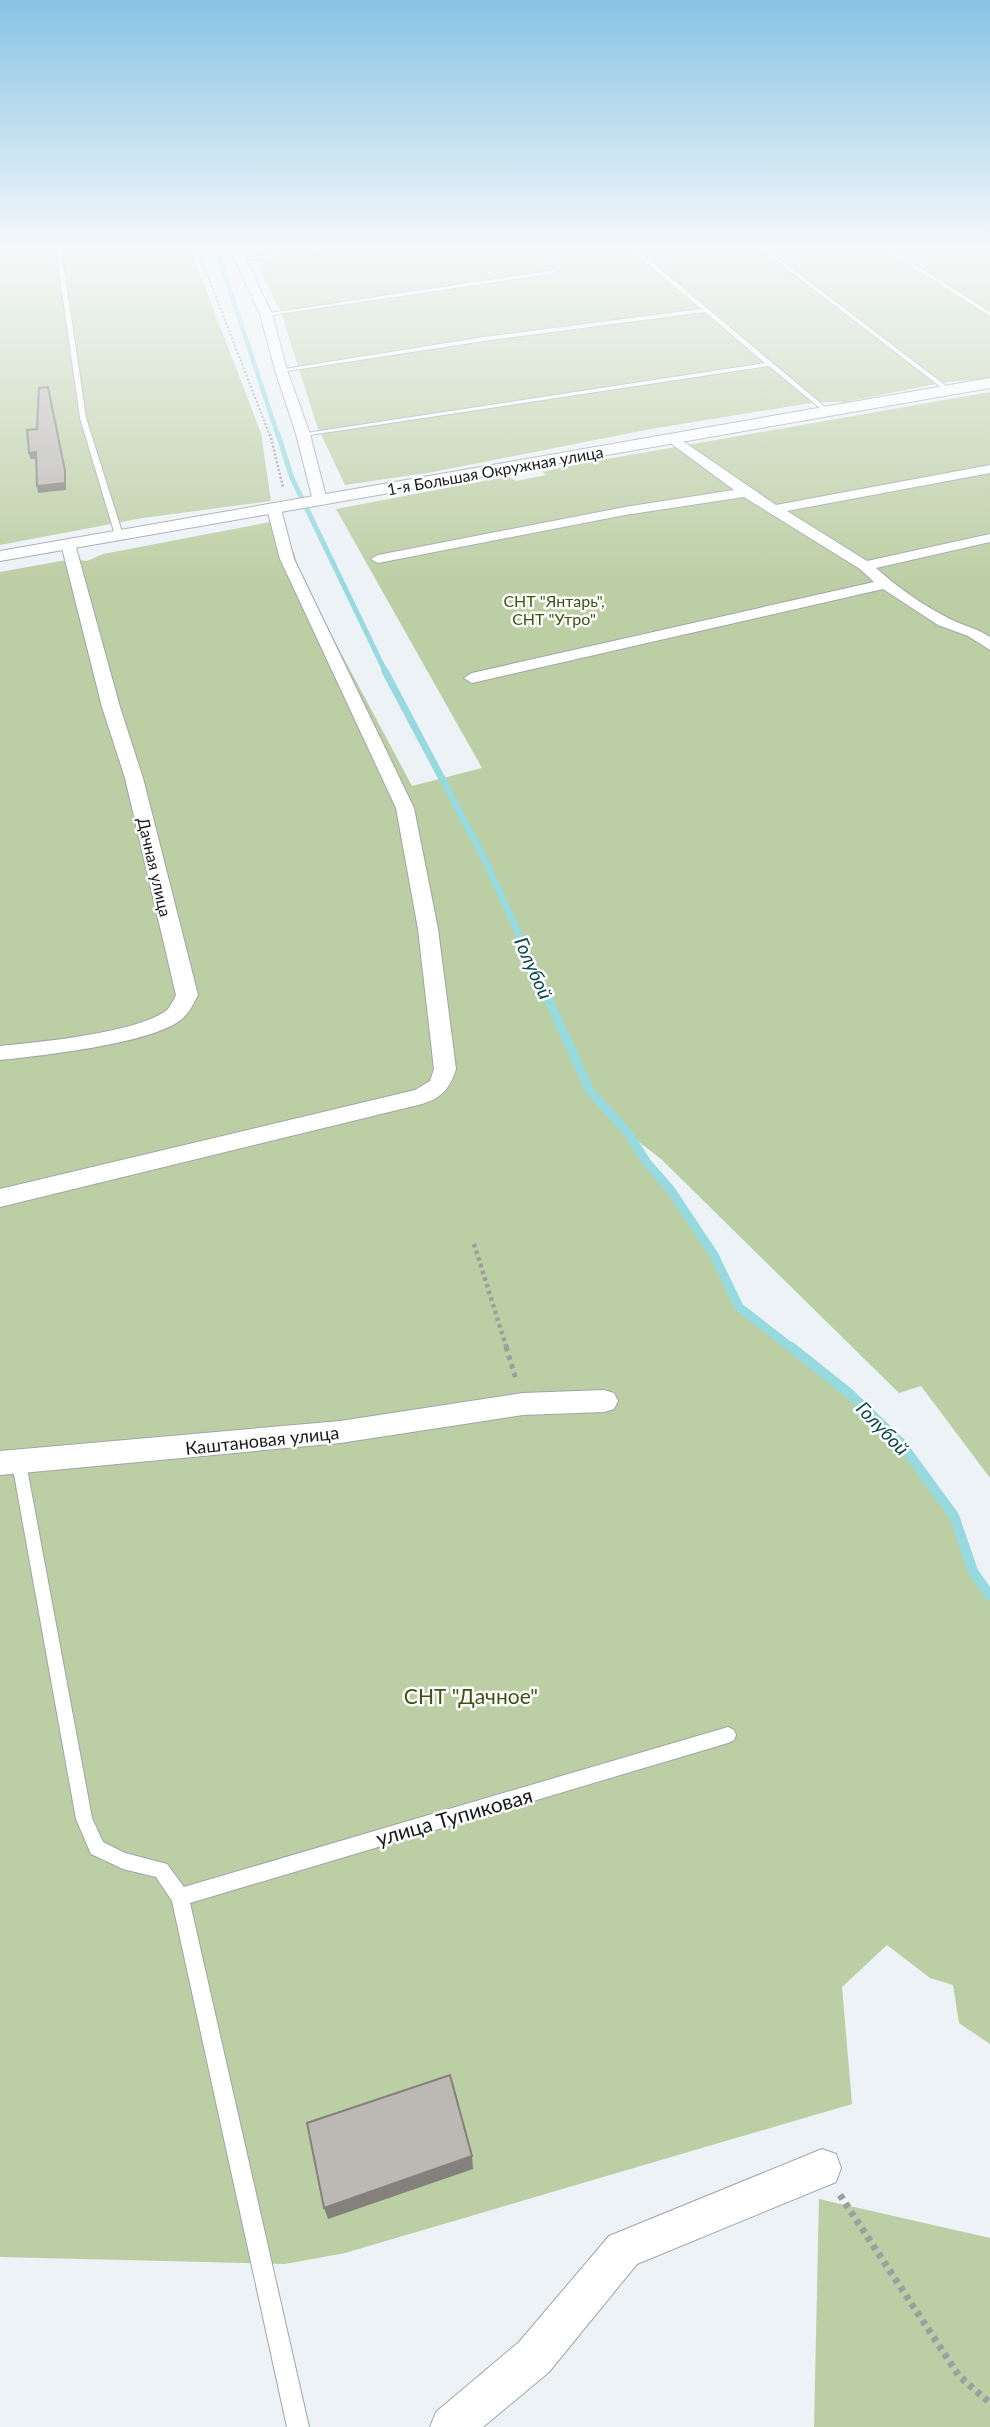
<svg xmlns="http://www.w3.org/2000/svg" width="990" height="2427" font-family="Lato,sans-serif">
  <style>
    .green { fill: #bccea3 }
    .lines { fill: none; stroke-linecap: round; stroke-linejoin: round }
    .stream-far4 { stroke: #96dadf; stroke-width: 4.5 }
    .stream-far3 { stroke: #96dadf; stroke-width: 5 }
    .stream-far2 { stroke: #96dadf; stroke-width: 7 }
    .stream-far1 { stroke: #96dadf; stroke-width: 9 }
    .stream { stroke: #96dadf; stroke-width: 10 }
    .service-casing { stroke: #a0a5a9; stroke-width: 2 }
    .minor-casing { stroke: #a0a5a9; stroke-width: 2 }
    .tertiary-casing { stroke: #a0a5a9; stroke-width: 2 }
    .path-far4 { stroke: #9a9fa2; stroke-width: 2; stroke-dasharray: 2 2; stroke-linecap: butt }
    .path-far3 { stroke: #9a9fa2; stroke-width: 2.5; stroke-dasharray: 2 2; stroke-linecap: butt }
    .path-far2 { stroke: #9a9fa2; stroke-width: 4.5; stroke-dasharray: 3.5 3.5; stroke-linecap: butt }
    .path-far1 { stroke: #9a9fa2; stroke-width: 5; stroke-dasharray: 4.5 4.5; stroke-linecap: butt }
    .path { stroke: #9a9fa2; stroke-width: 7; stroke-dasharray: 5 5; stroke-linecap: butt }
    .service { fill: #fff; fill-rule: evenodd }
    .minor { fill: #fff; fill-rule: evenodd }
    .tertiary { fill: #fff; fill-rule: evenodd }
    .shaded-wall { fill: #84817d }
    .building { fill: #bcb8b3; stroke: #84817d; stroke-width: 2 }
    .labels { text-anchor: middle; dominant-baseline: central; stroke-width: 5; stroke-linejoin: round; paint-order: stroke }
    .far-street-label { font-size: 16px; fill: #181a1b; stroke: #fefefe }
    .far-park-label { font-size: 16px; fill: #3c540c; stroke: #fefefe }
    .street-label { font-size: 18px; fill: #181a1b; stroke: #fefefe }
    .water-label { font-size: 19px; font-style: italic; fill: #09484c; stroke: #fefefe }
    .near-park-label { font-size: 21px; fill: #3c540c; stroke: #fefefe }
    .near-street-label { font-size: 21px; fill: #181a1b; stroke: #fefefe }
  </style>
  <rect width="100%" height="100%" fill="#ecf2f6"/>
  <g class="green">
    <path d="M0,248H190L261,433L271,501L143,518L0,545Z"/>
    <path d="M250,248H990V378L941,383L845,402H817L651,429L433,472L345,485L317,426L281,312Z"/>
    <path d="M990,392V1478L921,1386L899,1393L661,1159L630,1135L647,1163L670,1189L714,1255L739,1307L850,1394L900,1442L954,1516L973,1571L990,1596V2044L959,2023L953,1985L930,1978L887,1945L842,1987L852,2104L345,2253L285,2264L0,2257V572L72,559L87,561L103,554L275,521L294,553L302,580L412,786L482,768L336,509L489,480L509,477L516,481L546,475L543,472L567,466Z"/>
    <path d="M819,2199L990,2238V2427H814Z"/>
  </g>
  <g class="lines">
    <path class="stream-far4" d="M216,248L278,436"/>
    <path class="stream-far3" d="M278,434L292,478L386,673"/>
    <path class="stream-far2" d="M385,671L485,860L536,972"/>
    <path class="stream-far1" d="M535,970L590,1091L628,1133L647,1163L670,1189L714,1255L739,1307L793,1349"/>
    <path class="stream" d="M791,1347L850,1394L900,1442L954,1516L973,1571L990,1596"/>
    <defs>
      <g id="service">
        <path d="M56,248H61L86,418L123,535L119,537L115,535L80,418Z"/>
        <path d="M326,248H339L240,261L237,259Z"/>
        <path d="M629,248H635L830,411V413H826L769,366L303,436L300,434L765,363L705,312L484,341L281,372L278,370L484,337L701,309Z"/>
        <path d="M760,248H765L950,389V391H946Z"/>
        <path d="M883,248H889L990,312V316Z"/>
        <path d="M555,270L557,273L266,316L263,314Z"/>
        <path d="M19,1457L24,1459L26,1463L92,1818L103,1842L125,1853L167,1864L184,1887L728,1727L734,1730L736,1735L734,1740L728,1743L190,1903L309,2427H287L172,1901L156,1877L123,1869L91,1854L76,1819L12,1463L14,1459Z"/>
      </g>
      <g id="minor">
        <path d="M230,248H240L272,314L287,370L310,434L327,501L325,504L320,505L313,501L296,434L275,370L260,314Z"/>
        <path d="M674,435L776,505L990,465V473L787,511L867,561L990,534V542L876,568C897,587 924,606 950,619C964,626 977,628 990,637V650L968,636L938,625L883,589L472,683L464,678L472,673L874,582L860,569L744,497L625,515L378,563L371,559L378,555L625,507L734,490L669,442V436Z"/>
        <path d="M274,505L281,509L294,559L414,808L438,929L456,1069C450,1088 442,1098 422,1104L0,1207V1189L415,1090L430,1081L434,1069L418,929L396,808L280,559L267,509Z"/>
        <path d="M68,540L75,544L120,707L143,778L198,995C194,1002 190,1012 183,1018C157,1043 39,1056 0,1060V1046C39,1042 140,1033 168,1009C171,1005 174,999 176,995L125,778L102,707L61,544Z"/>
        <path d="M604,1390L614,1393L618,1401L614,1409L604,1412L523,1415L340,1443L0,1475V1451L340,1421L523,1393Z"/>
        <path d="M822,2149L836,2154L841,2168L836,2182L637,2264L549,2372L483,2427H430L436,2412L519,2342L609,2236Z"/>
      </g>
      <path id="tertiary" d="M990,378V388L0,561V551Z"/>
    </defs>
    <use href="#service" class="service-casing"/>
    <use href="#minor" class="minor-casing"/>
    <use href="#tertiary" class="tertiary-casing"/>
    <path class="path-far4" d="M197,248L270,436"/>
    <path class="path-far3" d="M270,434L283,487"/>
    <path class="path-far2" d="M474,1244L507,1349"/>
    <path class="path-far1" d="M506,1347L516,1379"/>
    <path class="path" d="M840,2195L959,2376L990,2403"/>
    <use href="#service" class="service"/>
    <use href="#minor" class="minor"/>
    <use href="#tertiary" class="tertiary"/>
  </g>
  <g class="shaded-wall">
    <path d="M36,452L37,459H30L29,453Z"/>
    <path d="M65,471L66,477V490L38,493L37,486Z"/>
    <path d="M472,2156L473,2169L328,2219L324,2208Z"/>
  </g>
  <g class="building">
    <path d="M48,387L65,471V483L37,486L36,452L29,453L27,430L37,429L39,388Z"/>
    <path d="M450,2075L472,2156L324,2208L307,2123Z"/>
  </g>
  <linearGradient id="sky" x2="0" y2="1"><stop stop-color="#87c3e4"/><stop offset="0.42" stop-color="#f6f9fb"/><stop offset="1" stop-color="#f6f9fb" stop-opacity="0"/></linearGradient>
  <rect width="990" height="587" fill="url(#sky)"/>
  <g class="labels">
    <g class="far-street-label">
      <text transform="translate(495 470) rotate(-10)">1-я Большая Окружная улица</text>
      <text transform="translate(155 867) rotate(77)">Дачная улица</text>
    </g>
    <g class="far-park-label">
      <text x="554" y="600">СНТ "Янтарь",<tspan x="554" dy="18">СНТ "Утро"</tspan></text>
    </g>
    <g class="street-label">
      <text transform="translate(262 1440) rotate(-6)">Каштановая улица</text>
    </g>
    <g class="water-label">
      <text transform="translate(534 968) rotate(66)">Голубой</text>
      <text transform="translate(883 1428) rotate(46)">Голубой</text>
    </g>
    <g class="near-park-label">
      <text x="471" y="1695">СНТ "Дачное"</text>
    </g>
    <g class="near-street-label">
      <text transform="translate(454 1816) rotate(-16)">улица Тупиковая</text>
    </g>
  </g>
</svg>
